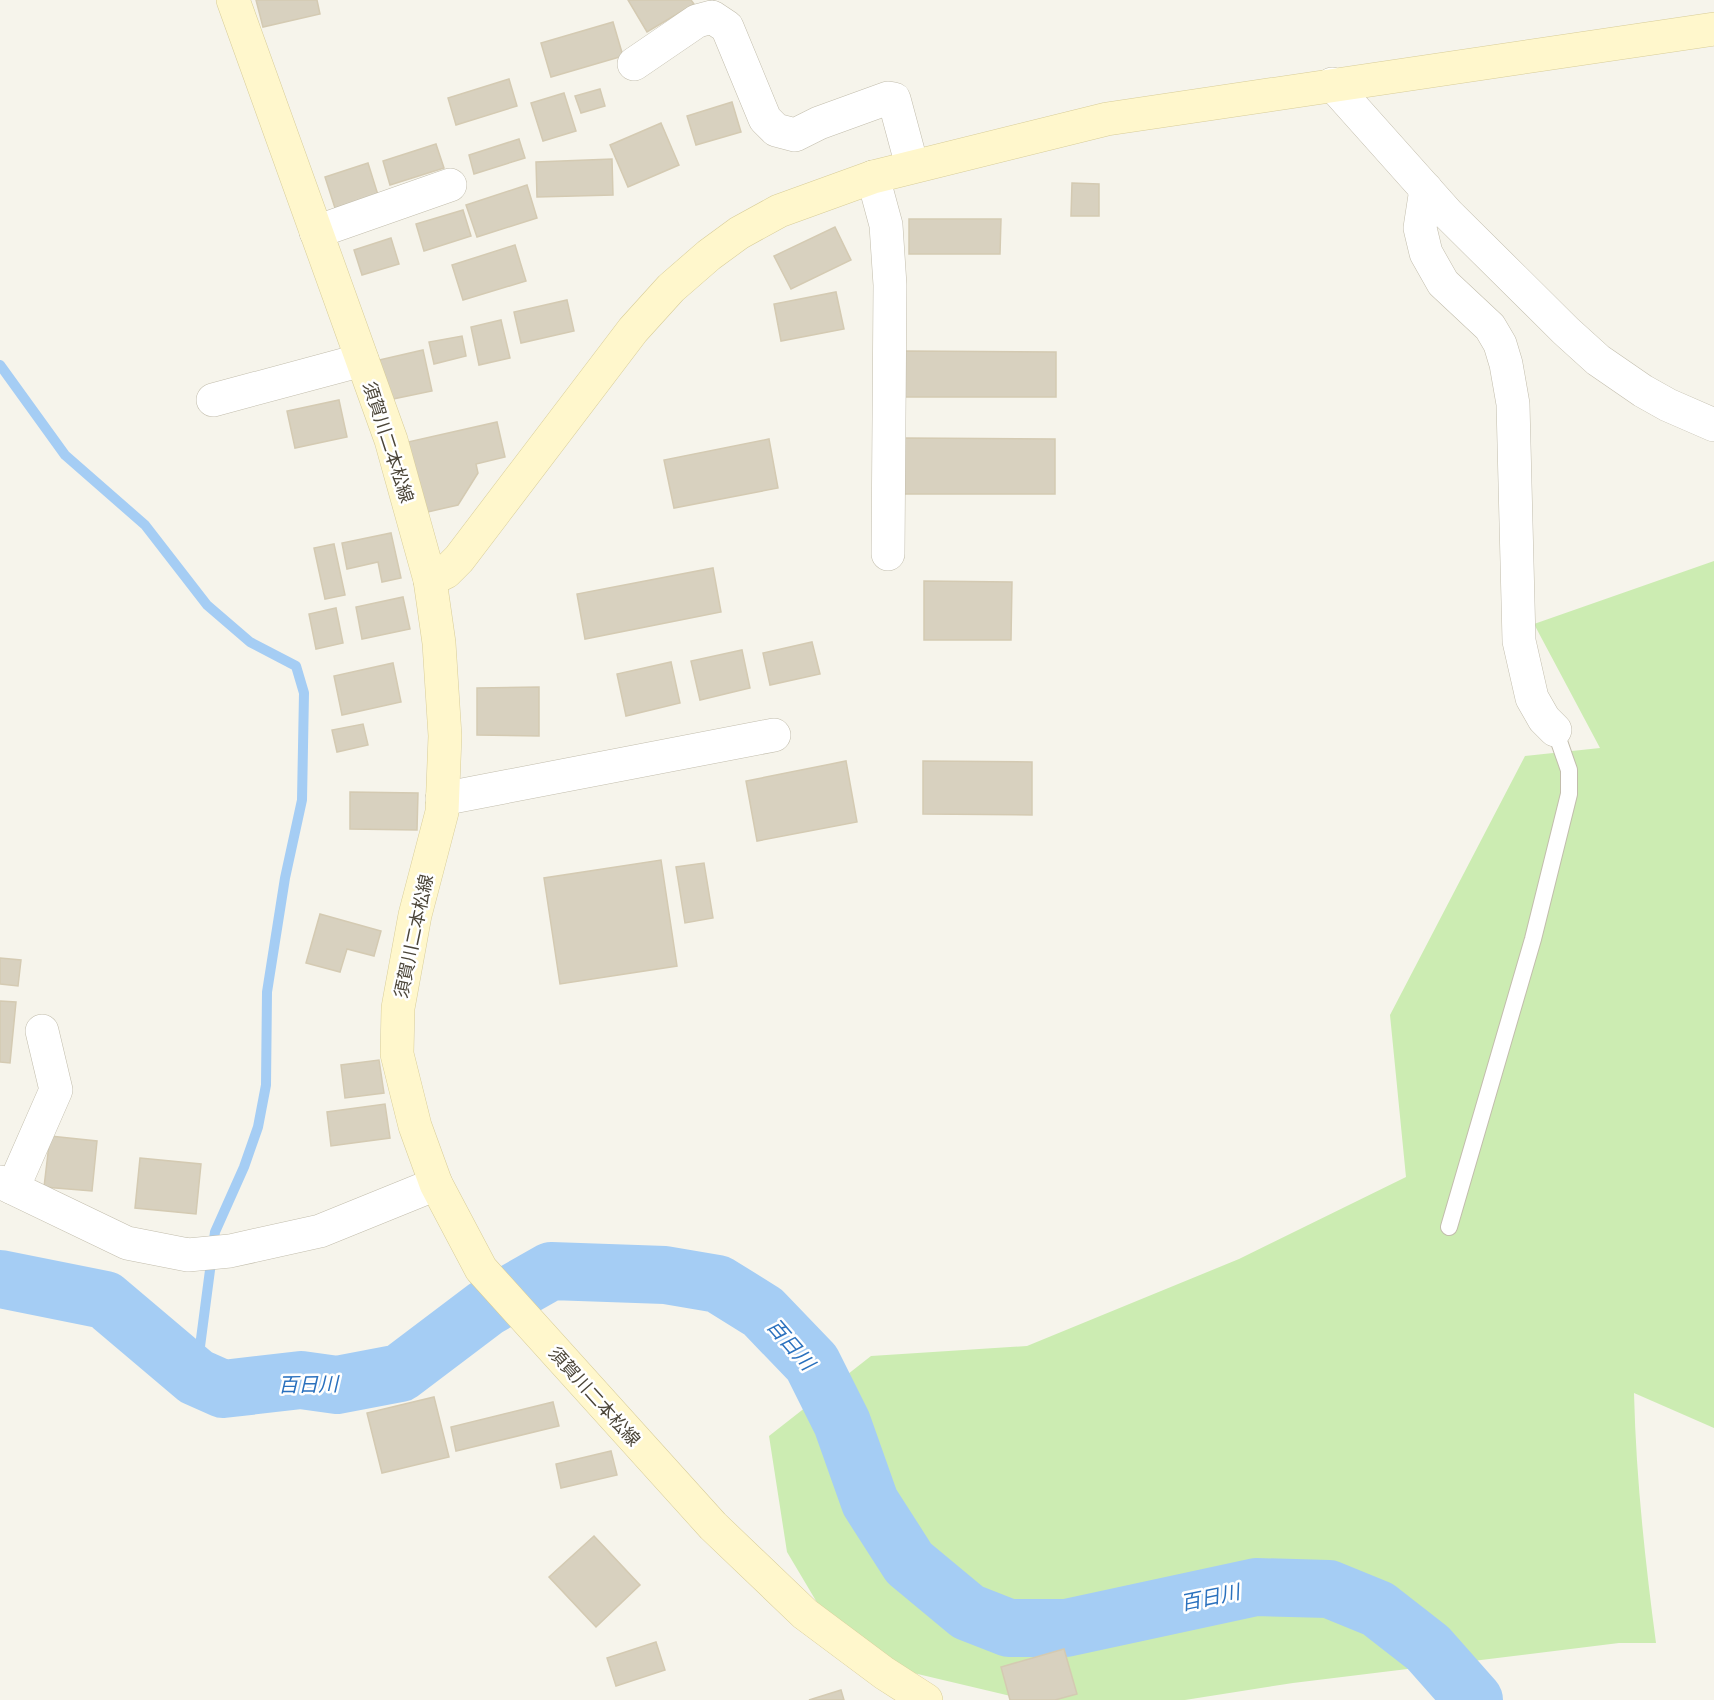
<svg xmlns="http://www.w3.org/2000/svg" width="1714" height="1700" font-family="'Noto Sans','Noto Sans JP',sans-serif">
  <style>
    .green { fill: #ccecb2 }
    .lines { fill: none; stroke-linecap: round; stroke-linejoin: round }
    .stream { stroke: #a5cdf4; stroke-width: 10 }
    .river { stroke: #a5cdf4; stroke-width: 58 }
    .building { fill: #d8d1bf; stroke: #d4cab2; stroke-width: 1.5 }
    .lane-casing { stroke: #c2bdac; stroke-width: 18 }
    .street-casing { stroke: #c2bdac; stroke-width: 34 }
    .secondary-casing { stroke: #d8cd99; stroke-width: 34 }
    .lane { stroke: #fff; stroke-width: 16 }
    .street { stroke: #fff; stroke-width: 33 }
    .secondary { stroke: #fff7cc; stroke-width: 33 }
    .labels { text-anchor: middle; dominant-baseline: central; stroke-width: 5; stroke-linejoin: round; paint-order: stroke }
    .street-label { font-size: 18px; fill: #4b4538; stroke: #fff }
    .water-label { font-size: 20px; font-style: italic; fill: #2a71be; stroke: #fff }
  </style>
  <rect width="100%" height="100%" fill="#f6f4eb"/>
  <path class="green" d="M1714,561V1428L1634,1393C1636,1477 1645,1560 1656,1643H1619L1293,1683L1185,1700H1028L850,1658L787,1552L769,1436L871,1356L1027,1346L1239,1259L1406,1177L1390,1015L1525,756L1600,748L1534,624Z"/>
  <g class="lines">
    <path class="stream" d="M0,365L65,455L145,525L207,605L250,642L296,666L304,693L302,800L285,878L267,992L266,1085L258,1127L244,1167L215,1232L196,1377"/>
    <path class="river" d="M0,1279L105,1300L196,1377L223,1389L301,1380L337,1385L400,1373L486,1308L551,1271L665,1275L718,1284L763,1312L812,1363L842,1423L870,1502L909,1563L968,1612L1009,1628H1066L1256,1587L1329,1589L1378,1609L1428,1648L1474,1700"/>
  </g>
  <g class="building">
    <path d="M256,0H317L320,14L263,27Z"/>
    <path d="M628,0H691L694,4L647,32Z"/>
    <path d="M613,22L623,56L551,77L541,43Z"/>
    <path d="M509,79L517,106L456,125L448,98Z"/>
    <path d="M600,89L605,106L581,113L575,96Z"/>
    <path d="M564,93L576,131L543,141L531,103Z"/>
    <path d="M732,102L741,132L696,145L687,116Z"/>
    <path d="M661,123L679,165L628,187L610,145Z"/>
    <path d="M519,139L525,158L474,174L469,155Z"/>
    <path d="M436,144L444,168L390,185L383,161Z"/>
    <path d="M612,159L613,195L537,197L536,162Z"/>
    <path d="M368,163L378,195L335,208L325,177Z"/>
    <path d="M1072,183L1099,184V216H1071Z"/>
    <path d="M527,185L537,218L477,237L466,205Z"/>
    <path d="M463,210L471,236L424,251L416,224Z"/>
    <path d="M909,219H1001L1000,254H909Z"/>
    <path d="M835,227L851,260L791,289L774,256Z"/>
    <path d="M391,238L399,264L362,275L354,250Z"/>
    <path d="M515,245L526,281L463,300L452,265Z"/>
    <path d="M836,292L844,329L781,341L774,304Z"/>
    <path d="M567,300L574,331L521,343L514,312Z"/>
    <path d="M501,320L510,358L479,365L471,327Z"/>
    <path d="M462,336L466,356L434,364L429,342Z"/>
    <path d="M423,350L432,391L388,400L379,360Z"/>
    <path d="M905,351L1056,352V397H904Z"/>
    <path d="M339,400L347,437L295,448L287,411Z"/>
    <path d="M497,422L505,457L476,464L478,473L458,505L423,513L408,442Z"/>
    <path d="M905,438L1055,439V494H904Z"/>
    <path d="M769,439L778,488L674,508L664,460Z"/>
    <path d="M391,533L401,578L382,582L378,562L347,569L342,543Z"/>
    <path d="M334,544L345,595L325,599L314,548Z"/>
    <path d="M713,568L721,612L585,639L577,594Z"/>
    <path d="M924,581L1012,582L1011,640H924Z"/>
    <path d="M403,597L410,629L362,639L356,607Z"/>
    <path d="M336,608L343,643L316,649L309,614Z"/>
    <path d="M812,642L820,674L770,685L763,653Z"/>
    <path d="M742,650L750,688L700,700L691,661Z"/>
    <path d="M671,662L680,703L626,716L617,674Z"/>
    <path d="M393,663L401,702L342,715L334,676Z"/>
    <path d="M539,687V736L477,735V688Z"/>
    <path d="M363,724L368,745L337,752L332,730Z"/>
    <path d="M846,761L857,822L757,841L746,781Z"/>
    <path d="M923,761L1032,762V815L923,814Z"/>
    <path d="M350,792L418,793L417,830L350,829Z"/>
    <path d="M661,860L677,966L560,984L544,878Z"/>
    <path d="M704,863L713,918L685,923L676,867Z"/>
    <path d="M320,914L381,931L374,956L347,949L340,972L306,963Z"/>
    <path d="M0,958L21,960L18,986L0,984Z"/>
    <path d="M0,1001L16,1002L10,1063L0,1062Z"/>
    <path d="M379,1060L384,1093L345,1098L341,1065Z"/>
    <path d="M385,1104L390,1138L331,1146L327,1112Z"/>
    <path d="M50,1136L97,1141L92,1191L44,1187Z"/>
    <path d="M140,1158L201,1164L196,1214L135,1208Z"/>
    <path d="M434,1397L449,1457L382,1473L367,1413Z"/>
    <path d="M553,1402L559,1426L456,1451L451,1427Z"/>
    <path d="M611,1451L617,1475L561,1488L556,1464Z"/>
    <path d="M594,1536L640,1585L596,1627L549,1577Z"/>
    <path d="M656,1642L665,1670L616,1686L607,1658Z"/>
    <path d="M1064,1649L1077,1694L1055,1700H1010L1001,1667Z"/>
    <path d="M841,1690L844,1700H809Z"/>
  </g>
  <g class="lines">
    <defs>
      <path id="lane" d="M1449,1227L1533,939L1569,794V770L1555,730"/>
      <g id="street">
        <path d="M634,64L697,21L712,17L727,27L765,119L776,130L795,135L819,123L888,98L894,99L912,166"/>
        <path d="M1332,84L1448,214L1566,331L1598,360L1643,391L1668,405L1714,425"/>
        <path d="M873,177L886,225L890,285L888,554"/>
        <path d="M1426,189L1420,228L1426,253L1443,283L1490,327L1500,344L1506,364L1513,404L1519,641L1532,698L1544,719L1555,730"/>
        <path d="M316,232L450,185"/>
        <path d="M213,400L362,360"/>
        <path d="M442,799L774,735"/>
        <path d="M0,1182L127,1243L188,1255L230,1251L320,1231L436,1184"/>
        <path d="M13,1188L56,1090L42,1031"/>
      </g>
      <g id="secondary">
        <path d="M233,0L391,440L430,580L439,643L445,736L442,812L415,915L398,1008L397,1054L415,1126L436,1184L481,1269L713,1526L805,1614L884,1673L926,1700"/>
        <path d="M430,580L446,572L459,559L633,330L671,288L709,255L739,233L779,211L873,177L1107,119L1714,29"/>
      </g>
    </defs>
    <use href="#lane" class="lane-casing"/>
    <use href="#street" class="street-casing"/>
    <use href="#secondary" class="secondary-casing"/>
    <use href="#lane" class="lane"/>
    <use href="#street" class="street"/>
    <use href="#secondary" class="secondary"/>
  </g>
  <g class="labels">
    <g class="street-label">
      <text transform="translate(389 442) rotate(72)">須賀川二本松線</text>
      <text transform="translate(413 936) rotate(-78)">須賀川二本松線</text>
      <text transform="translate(595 1396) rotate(48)">須賀川二本松線</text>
    </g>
    <g class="water-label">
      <text transform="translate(791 1344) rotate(49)">百日川</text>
      <text transform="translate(308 1384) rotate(-1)">百日川</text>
      <text transform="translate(1210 1597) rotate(-12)">百日川</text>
    </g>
  </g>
</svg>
